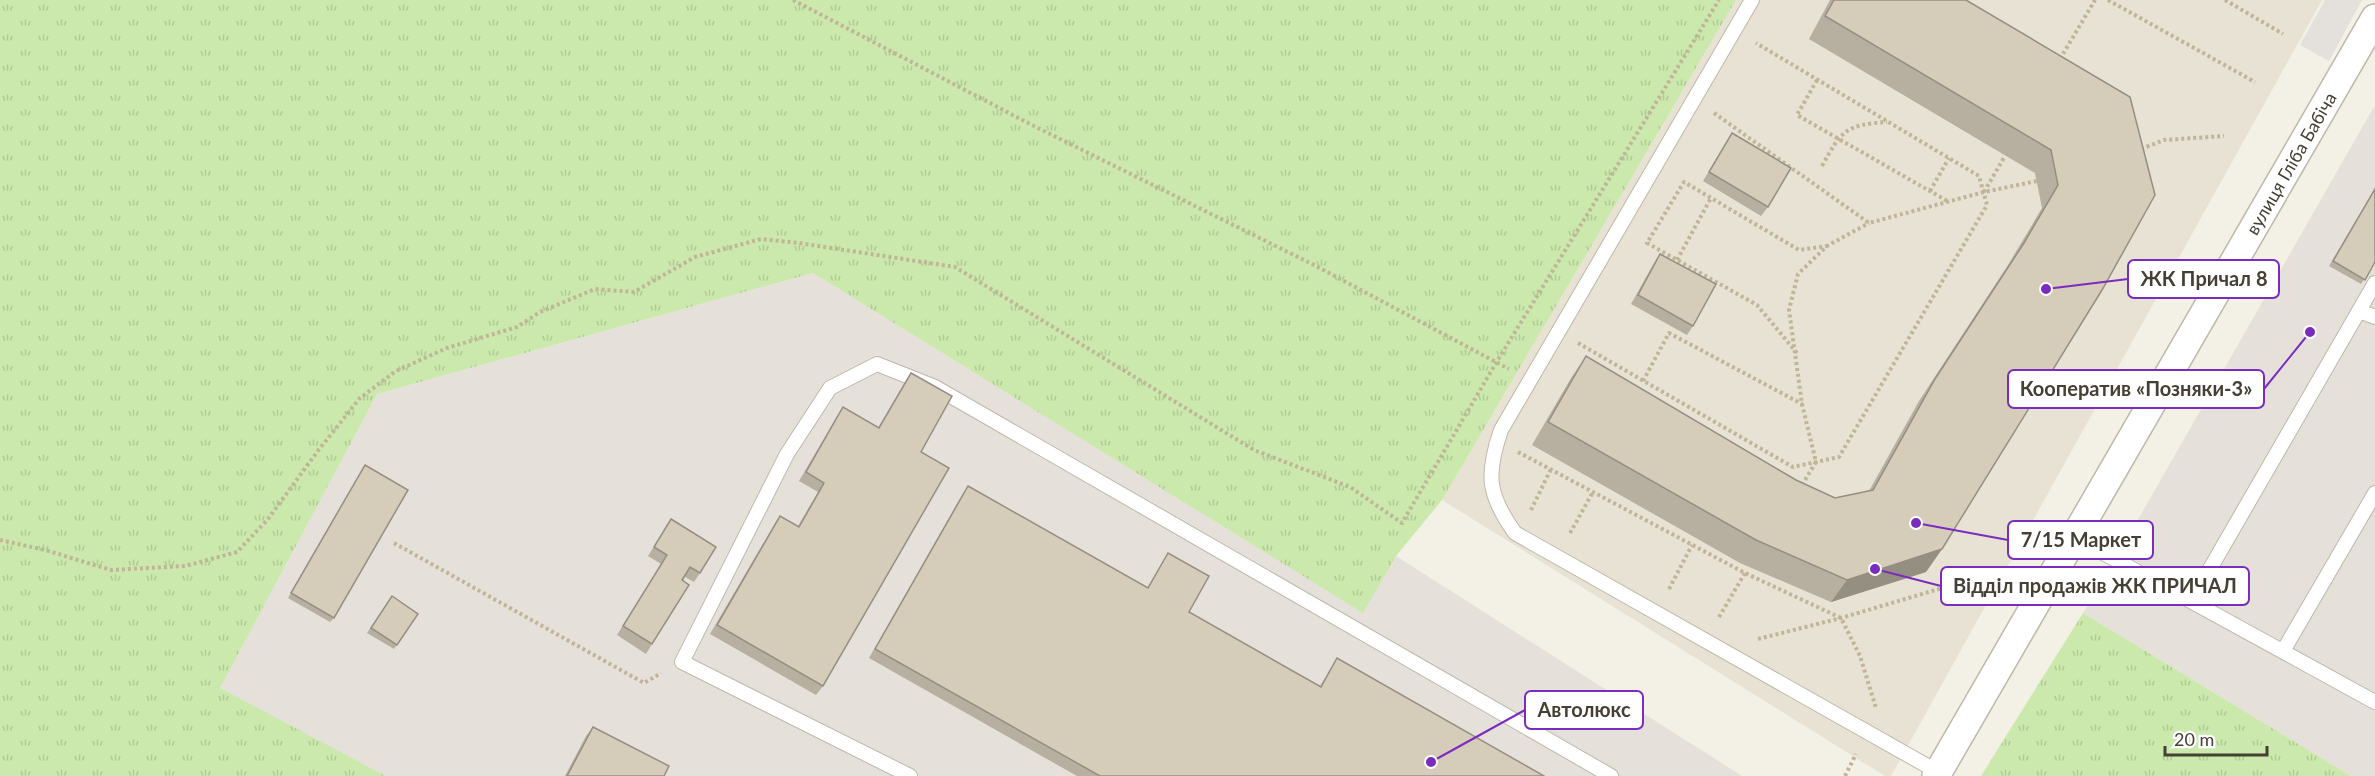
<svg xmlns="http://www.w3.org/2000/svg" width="2375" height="776" font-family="Lato,sans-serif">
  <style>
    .residential { fill: #e7e2d3 }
    .industrial { fill: #e5e1da }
    .grass { fill: url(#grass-tufts) }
    .parking { fill: #e4e1dd }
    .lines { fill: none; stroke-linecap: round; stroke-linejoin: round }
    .lane-casing { stroke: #bfb8a7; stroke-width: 16 }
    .street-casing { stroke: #bfb8a7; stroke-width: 30 }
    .path { stroke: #c1b598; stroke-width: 4; stroke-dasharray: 3 3; stroke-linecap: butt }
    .lane { stroke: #fff; stroke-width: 14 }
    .street { stroke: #fff; stroke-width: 27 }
    .wall { fill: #b7afa0 }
    .shaded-wall { fill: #958f82 }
    .building { fill: #d5ccba; stroke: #958f82; stroke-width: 1.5 }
    .labels { text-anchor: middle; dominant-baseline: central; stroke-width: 4.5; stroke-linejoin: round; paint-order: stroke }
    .street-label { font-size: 18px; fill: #464034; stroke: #fff }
    .leader { fill: none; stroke: #7b2cbf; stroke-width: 2 }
    .callout-dot { fill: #7b2cbf; stroke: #fff; stroke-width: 2 }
    .callout { fill: #fff; stroke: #7b2cbf; stroke-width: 2 }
    .callout-label { font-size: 20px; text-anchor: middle; font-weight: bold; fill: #464034 }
  </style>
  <defs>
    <pattern id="grass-tufts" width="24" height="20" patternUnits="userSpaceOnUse" patternTransform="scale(1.5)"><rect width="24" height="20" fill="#cbe9ac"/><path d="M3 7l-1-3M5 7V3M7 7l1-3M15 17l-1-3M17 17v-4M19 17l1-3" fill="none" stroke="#b0c995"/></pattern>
  </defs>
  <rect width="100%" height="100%" fill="#f3f0e5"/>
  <path class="residential" d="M1736,0H2322L1891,776H1885L1442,500Z"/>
  <g class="industrial">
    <path d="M2375,105V776H2351L2083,613L2116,558Z"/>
    <path d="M813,273L1362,612L1396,556L1742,776H386L219,689L377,394Z"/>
  </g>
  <g class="grass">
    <path d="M0,0H1736L1442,500L1396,556L1363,613L813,273L377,394L220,688L386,776H0Z"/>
    <path d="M2083,613L2351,776H1981Z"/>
  </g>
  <path class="parking" d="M2325,0H2362L2329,61L2300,45Z"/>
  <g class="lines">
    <defs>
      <g id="lane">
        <path d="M1752,0L1501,430C1486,474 1487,494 1515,533L1938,772"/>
        <path d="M2359,311L2375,317"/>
        <path d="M2074,537L2375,702"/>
        <path d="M2192,600L2375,283"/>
        <path d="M2283,651L2375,493"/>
        <path d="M910,776L682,662L787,454L830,388L877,364L935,387L1611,776"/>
      </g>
      <g id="street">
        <path id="s1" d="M1936,776L2375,18"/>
      </g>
    </defs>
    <use href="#lane" class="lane-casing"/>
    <use href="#street" class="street-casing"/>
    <g class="path">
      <path d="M793,0L1032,125L1314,265L1509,369"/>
      <path d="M2108,0L2255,82"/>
      <path d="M2225,0L2283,34"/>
      <path d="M2060,59L2095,0"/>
      <path d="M1817,80L1797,115L1949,202"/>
      <path d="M1714,113L1869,223L1984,192L2037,181"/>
      <path d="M2141,149L2164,140L2224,136"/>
      <path d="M1822,166C1842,130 1845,125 1887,122"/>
      <path d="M1930,191L1949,158"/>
      <path d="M1984,192L2005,156"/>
      <path d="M1677,260L1711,198"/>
      <path d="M1578,343L1793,467L1839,457L1987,205L1979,176L1756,43"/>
      <path d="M1797,353L1757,305L1647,243L1684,182L1799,250L1827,246"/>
      <path d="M1643,381L1669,333L1802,404"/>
      <path d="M1518,452L1745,573L1841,618L1860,656L1876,708"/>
      <path d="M1802,485L1816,462L1802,404L1789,310L1798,274L1827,246L1869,223"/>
      <path d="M1531,510L1551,469"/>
      <path d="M1570,533L1593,492"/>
      <path d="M0,540L45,550L111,570L185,566L237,552L268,519L317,452L360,398L396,371L447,348L517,327L540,312L595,289L634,292L695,257L761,239L799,243L955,267L1254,450L1350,487L1402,523L1496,363L1719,0"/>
      <path d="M394,543L644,683L661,673"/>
      <path d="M1669,589L1692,545"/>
      <path d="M1719,617L1745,573"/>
      <path d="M1758,639L1841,618L1949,586"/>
      <path d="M1845,776L1856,754"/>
    </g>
    <use href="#lane" class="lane"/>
    <use href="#street" class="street"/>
  </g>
  <g class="wall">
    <path d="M1830,0H1966L2130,97L1942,549L1926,572L1831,602L1740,563L1532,445L1571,378L1586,356L1796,480L1835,498L1869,491L1919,401L2008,265L2042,208L2035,173L1809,39Z"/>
    <path d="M1732,133L1768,207L1761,216L1703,181Z"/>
    <path d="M2375,188V262L2361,284L2329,266Z"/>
    <path d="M1660,254L1693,326L1687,335L1631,304L1654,263Z"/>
    <path d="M911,373L921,452L823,686L816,695L710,634L774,525L780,516L798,526L818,492L799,481L837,416L843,407L878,428L905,382Z"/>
    <path d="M365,465L334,618L330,622L288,598Z"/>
    <path d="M968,486L1147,588L1168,553L1189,612L1320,686L1337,658L1544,776H1077L869,658L962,495Z"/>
    <path d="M671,519L700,573L694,582L685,577L652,644L646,654L617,635L661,564L648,556Z"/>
    <path d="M392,596L418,614L394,649L367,633Z"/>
    <path d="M593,727L664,776H565L586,736Z"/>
  </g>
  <path class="shaded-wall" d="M1942,549L1926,572L1831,602L1847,580Z"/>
  <g class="building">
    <path d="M1834,0H1966L2130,97L2155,195L2102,290L1942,549L1847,580L1756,540L1548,422L1586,356L1796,480L1835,498L1873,490L1935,379L2024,243L2058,185L2051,150L1825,16Z"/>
    <path d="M1732,133L1791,168L1768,207L1709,172Z"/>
    <path d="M2375,189V262L2365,280L2333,261Z"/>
    <path d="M1660,254L1716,284L1693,326L1638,295Z"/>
    <path d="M911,373L952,396L921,452L949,468L823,686L717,625L780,516L799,527L824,483L806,472L843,407L879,428Z"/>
    <path d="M365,465L408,490L334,618L291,593Z"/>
    <path d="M968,486L1148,588L1168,553L1209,576L1189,612L1321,687L1337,658L1544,776H1100L875,649Z"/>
    <path d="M671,519L716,547L700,573L690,567L682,580L689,585L652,644L623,626L667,555L654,547Z"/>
    <path d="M392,596L418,614L397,645L371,628Z"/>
    <path d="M593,727L669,766L664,776H567Z"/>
  </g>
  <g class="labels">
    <g class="street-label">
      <text stroke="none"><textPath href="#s1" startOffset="708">вулиця Гліба Бабіча</textPath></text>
    </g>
  </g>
  <path class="leader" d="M2046 289L2128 279M2310 332L2264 389M1916 523L2008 540M1875 569L1941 586M1431 762L1525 710"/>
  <g class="callout-dot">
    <circle cx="2046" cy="289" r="6"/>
    <circle cx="2310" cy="332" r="6"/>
    <circle cx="1916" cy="523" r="6"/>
    <circle cx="1875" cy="569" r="6"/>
    <circle cx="1431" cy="762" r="6"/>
  </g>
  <g class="callout">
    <rect x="2128" y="260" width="151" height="38" rx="6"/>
    <rect x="2008" y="370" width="256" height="38" rx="6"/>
    <rect x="2008" y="521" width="145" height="38" rx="6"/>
    <rect x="1941" y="567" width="308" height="38" rx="6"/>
    <rect x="1525" y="691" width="118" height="38" rx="6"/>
  </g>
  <g class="callout-label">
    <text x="2204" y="286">ЖК Причал 8</text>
    <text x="2136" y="396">Кооператив «Позняки-3»</text>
    <text x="2081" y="547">7/15 Маркет</text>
    <text x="2095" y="593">Відділ продажів ЖК ПРИЧАЛ</text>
    <text x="1584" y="717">Автолюкс</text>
  </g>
  <path d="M2165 746v9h102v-9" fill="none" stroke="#464034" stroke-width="3"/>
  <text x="2174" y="746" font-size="18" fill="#464034" stroke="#ffffff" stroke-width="4.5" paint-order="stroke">20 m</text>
</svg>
